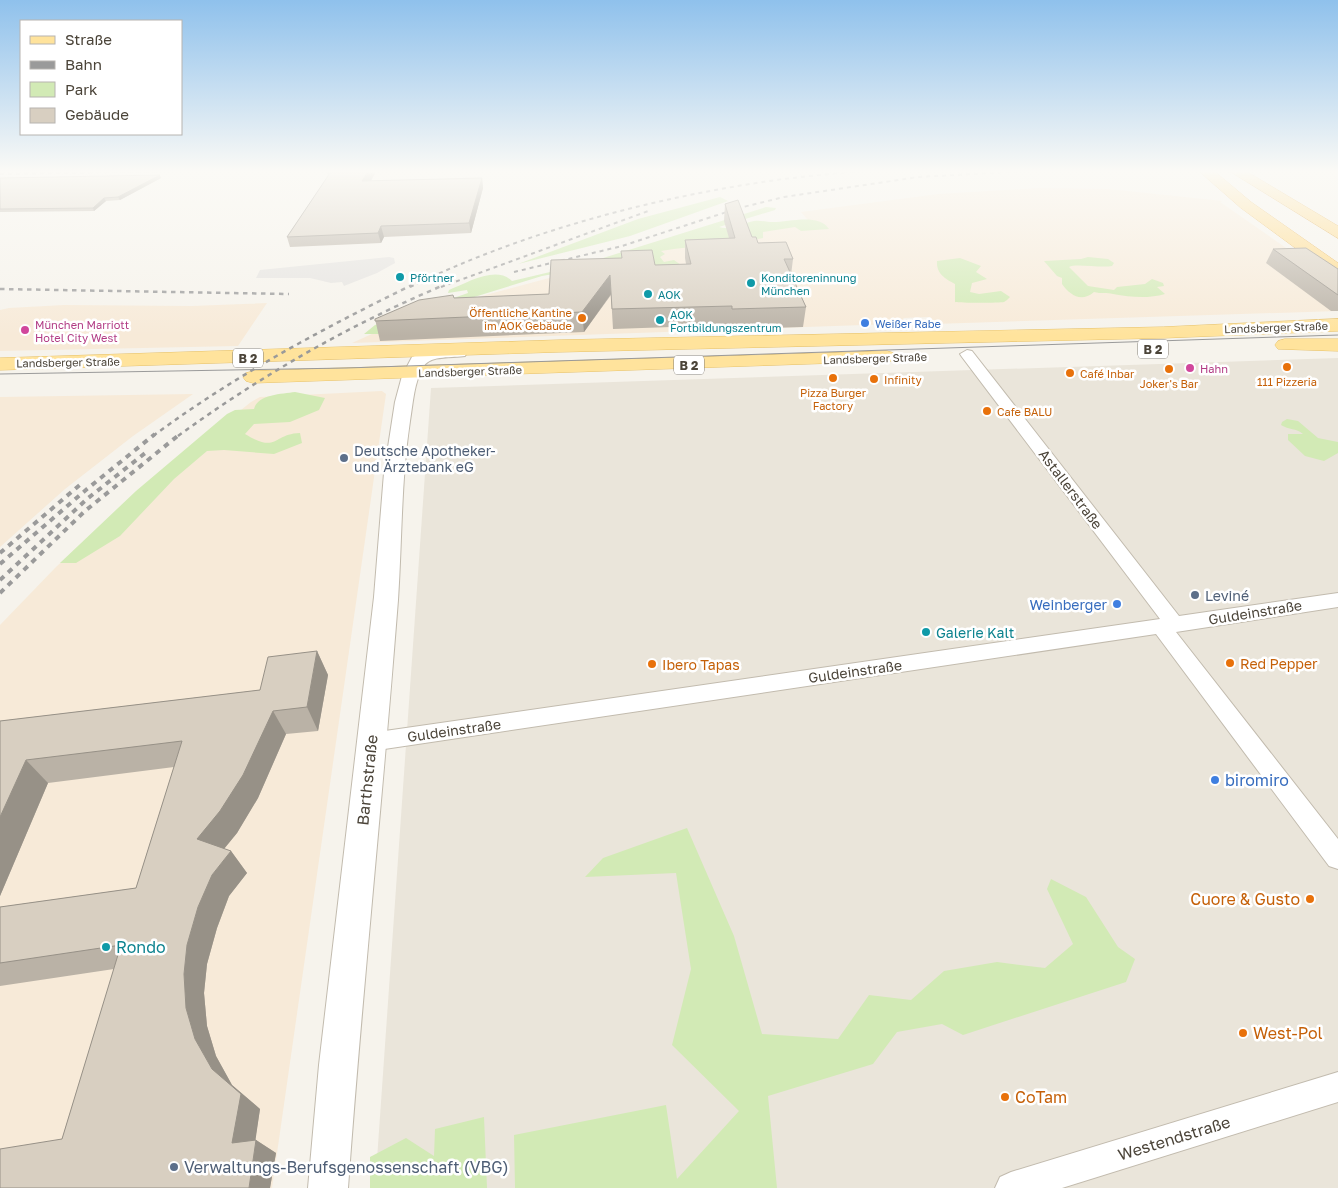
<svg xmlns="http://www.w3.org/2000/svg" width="1338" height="1188" font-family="'Golos Text',sans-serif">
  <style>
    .residential { fill: #eae5da }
    .commercial { fill: #f7ead8 }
    .green { fill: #d2eab5 }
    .parking { fill: #e5e3e0 }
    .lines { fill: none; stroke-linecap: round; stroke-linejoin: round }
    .minor-casing { stroke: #c2bbae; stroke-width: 2 }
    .tertiary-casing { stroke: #c2bbae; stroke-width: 2 }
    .primary-casing { stroke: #e6c16a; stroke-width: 1 }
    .trunk-casing { stroke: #e0a43c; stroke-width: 1 }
    .minor { fill: #fff; fill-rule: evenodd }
    .tertiary { fill: #fff; fill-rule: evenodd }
    .primary { fill: #ffe39c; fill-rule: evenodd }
    .trunk { fill: #ffd985; fill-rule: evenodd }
    .tram { stroke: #9a9a9a; stroke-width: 1 }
    .rail-far2 { stroke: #9a9a9a; stroke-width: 2; stroke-dasharray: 4 4; stroke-linecap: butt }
    .rail-far1 { stroke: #9a9a9a; stroke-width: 2.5; stroke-dasharray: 4.5 4.5; stroke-linecap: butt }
    .rail { stroke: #9a9a9a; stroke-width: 4; stroke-dasharray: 5.5 5.5; stroke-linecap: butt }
    .wall { fill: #bab2a6 }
    .shaded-wall { fill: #979187 }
    .building { fill: #d8cfc1; stroke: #979187 }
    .culture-dot { fill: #0f9aa8; stroke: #fff; stroke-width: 2 }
    .food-dot { fill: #e8710a; stroke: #fff; stroke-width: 2 }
    .shop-dot { fill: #3f7fe0; stroke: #fff; stroke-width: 2 }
    .hotel-dot { fill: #d1479c; stroke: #fff; stroke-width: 2 }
    .service-dot { fill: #5c6f8a; stroke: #fff; stroke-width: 2 }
    .labels { text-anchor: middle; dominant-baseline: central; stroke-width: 5; stroke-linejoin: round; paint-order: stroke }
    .far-culture-label { font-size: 11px; fill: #0d838f; stroke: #fff; text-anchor: start }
    .far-food-label { font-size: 11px; fill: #c56008; stroke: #fff; text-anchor: start }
    .far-shop-label { font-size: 11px; fill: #366cbe; stroke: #fff; text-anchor: start }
    .far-hotel-label { font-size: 11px; fill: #b23c85; stroke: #fff; text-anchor: start }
    .far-street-label { font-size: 11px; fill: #4b4439; stroke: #fff }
    .shield { fill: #fff; stroke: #817c74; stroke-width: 1 }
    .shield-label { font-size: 12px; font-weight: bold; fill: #4b4439 }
    .service-label { font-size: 14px; fill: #4e5e75; stroke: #fff; text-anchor: start }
    .street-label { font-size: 14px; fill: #4b4439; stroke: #fff }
    .shop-label { font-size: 14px; fill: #366cbe; stroke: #fff; text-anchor: end }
    .culture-label { font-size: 14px; fill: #0d838f; stroke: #fff; text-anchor: start }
    .food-label { font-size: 14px; fill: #c56008; stroke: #fff; text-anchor: start }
    .near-street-label { font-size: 16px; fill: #4b4439; stroke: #fff }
    .near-shop-label { font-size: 16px; fill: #366cbe; stroke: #fff; text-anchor: start }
    .near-food-label { font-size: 16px; fill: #c56008; stroke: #fff; text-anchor: start }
    .near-culture-label { font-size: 16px; fill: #0d838f; stroke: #fff; text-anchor: start }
    .near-service-label { font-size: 16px; fill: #4e5e75; stroke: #fff; text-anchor: start }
  </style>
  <rect width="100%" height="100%" fill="#f6f3ec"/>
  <path class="residential" d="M1338,358V1188H375L431,388Z"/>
  <g class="commercial">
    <path d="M1040,188L1108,189L1223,201L1220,202L1305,261L1338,311L934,324L930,317L903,318L907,324H893L352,343L418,313L665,247L769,227L812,225L801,212L938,194Z"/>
    <path d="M267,303L238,346L0,351V310L9,308L64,305L192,306Z"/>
    <path d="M382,391L386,394L272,1188H0V625L56,567L131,498L251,402L260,397Z"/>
    <path d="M193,394L133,436L65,489L0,547V397Z"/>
  </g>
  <g class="green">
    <path d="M720,197L728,201L630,236L518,264L638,219Z"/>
    <path d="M766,207L776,208L775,210L719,227C730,231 743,223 754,221C760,220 767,222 773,222C789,222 819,213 829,229L801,231L795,227L763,232V238C730,246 695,245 661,251L665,254L660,257L664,262L674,260L681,265L656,266L647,253L588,268L542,276L419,314L381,334H364L375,325L468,293L467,290L448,293L449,290C467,283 496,265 512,281L584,264Z"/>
    <path d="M1088,257L1108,259L1114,263L1112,266C1099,268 1075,263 1069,267L1088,286L1114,290L1117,287L1145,284L1152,279L1163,283L1164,286L1157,287L1165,294C1147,299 1131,297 1113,294C1107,292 1101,294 1094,292C1081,303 1070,295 1062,284V278L1057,276L1044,261L1081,259Z"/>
    <path d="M960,258L981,266L976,272L987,279L972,283L970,292L979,294L1001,291L1010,297C1008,299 1006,301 1004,302C1000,303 960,303 955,302V284C946,279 936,274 937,261Z"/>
    <path d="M295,392L325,398L319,410L290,422L254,424L245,434C278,454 272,434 300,433L302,443L274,454L224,450L207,451L174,479L120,536L76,563H60L136,491L227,414L235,410L254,409C258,394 282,394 295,392Z"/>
    <path d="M1287,419L1298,421L1318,438L1338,442V453L1324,461L1305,456L1288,440V434H1303C1296,428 1289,430 1281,425L1282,422Z"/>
    <path d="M687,828L734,936L762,1034L838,1039L869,995L911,1000L944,971L997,962L1045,968L1073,944L1047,889L1051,879L1086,897L1118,947L1135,959L1126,982L963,1035L942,1024L897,1032L873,1064L768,1096L777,1188H515L514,1135L666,1105L677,1179L739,1111L672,1045L691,969L676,873L585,877L603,858Z"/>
    <path d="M484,1117L487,1188H370V1157L406,1138L434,1156L435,1129Z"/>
  </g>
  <path class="parking" d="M389,257L394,258L395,263L377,273L344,286L342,282L331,283L310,278H256L260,270Z"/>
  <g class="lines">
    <defs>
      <g id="minor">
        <path d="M967,350L972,351L1179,616L1338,593V607L1176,632L1338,839V869L1329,866L1156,634L371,751L363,749L360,742L363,735L371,733L1160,619L962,357L960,354Z"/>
        <path d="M1338,1072V1102L1062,1188H995L1000,1177L1011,1172Z"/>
      </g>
      <path id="tertiary" d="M459,347L465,348L467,352L465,356C453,358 431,355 424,366C414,381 413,403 410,421C401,480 402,540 398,600C383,796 362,992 348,1188H308L319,1065L374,597L384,473L395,402L402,376L412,357L432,350Z"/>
      <g id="primary">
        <path d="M1338,319V331L1163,338L559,352L0,370V358L559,340L1163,327Z"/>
        <path d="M1285,339H1338V351L1278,349L1275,345L1278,341Z"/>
        <path d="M887,351L894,353L897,357L894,361L253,383L246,381L243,377L246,373L253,371Z"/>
      </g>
      <g id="trunk">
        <path d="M1198,170H1213L1251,202L1338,263V276L1332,275L1241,208Z"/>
        <path d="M1228,170H1244L1338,226V238Z"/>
      </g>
    </defs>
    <use href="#minor" class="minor-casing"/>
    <use href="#tertiary" class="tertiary-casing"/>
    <use href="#primary" class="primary-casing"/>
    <use href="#trunk" class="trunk-casing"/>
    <use href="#minor" class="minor"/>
    <use href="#tertiary" class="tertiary"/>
    <use href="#primary" class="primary"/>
    <use href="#trunk" class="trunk"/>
    <path class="tram" d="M0,374L346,368L1338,335"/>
    <g class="rail-far2">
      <path d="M0,174L235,170"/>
      <path d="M514,272L622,246L739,208L784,197L918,177L1044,170"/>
      <path d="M410,287C523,232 651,198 776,180C807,176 839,173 870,170"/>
      <path d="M441,287L651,210"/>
    </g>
    <g class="rail-far1">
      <path d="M0,289L289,294"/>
      <path d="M153,436C234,376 322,329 412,285"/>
      <path d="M178,436C262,375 349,325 444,285"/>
    </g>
    <g class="rail">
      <path d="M0,553L82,483"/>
      <path d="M0,564L87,489L155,434"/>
      <path d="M0,580L87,499L149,450"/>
      <path d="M0,593L85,511L180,434"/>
    </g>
  </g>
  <g class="wall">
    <path d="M326,170H377L371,181L482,178L483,188L471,233L384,237L381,243L290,247L287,237L328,176Z"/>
    <path d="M0,178H161L120,200L106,201L94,211L0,212Z"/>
    <path d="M725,204L752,237L758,243L793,259L791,275L806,307L803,327L731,329L730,325L613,329L611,295L584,332L380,341L375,319L454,298L549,294L655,265L686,264L685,258V240L729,238L724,221Z"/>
    <path d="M1273,249L1338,269V311H1331L1266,263Z"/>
    <path d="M317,651L328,675L318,731L286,734L258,798L237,833L224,849L231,851L247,873L229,896L217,928L207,964L204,993L207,1026L216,1056L232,1085L260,1109L255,1140H256L276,1153L270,1188H0L62,1139L114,969L0,986V907L136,888L174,767L48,783L0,896V721L260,690Z"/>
  </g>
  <g class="shaded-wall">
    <path d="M369,170H377L365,190L362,181Z"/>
    <path d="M160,175L161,178L120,200L118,197Z"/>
    <path d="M482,178L483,188L471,233L469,223Z"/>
    <path d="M104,198L106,201L94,211L93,208Z"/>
    <path d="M381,226L384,237L381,243L378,233Z"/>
    <path d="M610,275L611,294L584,332L582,312Z"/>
    <path d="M317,651L328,675L318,731L307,707Z"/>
    <path d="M273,711L286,734L258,798L237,833L214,861L197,839Z"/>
    <path d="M26,760L48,783L0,896V817Z"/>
    <path d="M231,851L247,873L229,896L217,928L207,964L204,993L207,1026L216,1056L232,1085L260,1109L253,1157L232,1143L212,1069L195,1039L186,1008L184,974L187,945L198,907L212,875Z"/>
    <path d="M256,1140L276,1153L270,1188H249Z"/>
  </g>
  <g class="building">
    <path d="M332,170H369L362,181L482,178L469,223L381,226L378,233L287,237Z"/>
    <path d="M160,175L118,197L104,198L93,208L0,209V178Z"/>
    <path d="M738,200L752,237H756L758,243L786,242L793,259H784L806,307L732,309V306L612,309L610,275L582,312L375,321V319L419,300L453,295L454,298L549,294L551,260L622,258L621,251L652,250L655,265L691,264L685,240L735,238L725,204Z"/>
    <path d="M1306,248L1338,269V295L1273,249Z"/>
    <path d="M317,651L307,707L273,711L243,775L220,811L197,839L231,851L212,875L198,907L187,945L184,974L186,1008L195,1039L212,1069L241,1094L232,1143L256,1140L249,1188H0V1149L62,1139L121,945L0,963V907L136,888L182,741L26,760L0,817V721L260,690L268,657Z"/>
  </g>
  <linearGradient id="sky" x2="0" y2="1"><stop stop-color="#8fc1ec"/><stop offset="0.51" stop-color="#fbfaf6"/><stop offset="1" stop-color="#fbfaf6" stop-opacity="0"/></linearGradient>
  <rect width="1338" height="336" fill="url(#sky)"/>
  <g class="culture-dot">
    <circle cx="400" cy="277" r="5"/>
    <circle cx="751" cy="283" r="5"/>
    <circle cx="648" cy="294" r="5"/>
    <circle cx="660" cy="320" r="5"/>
    <circle cx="926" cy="632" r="5"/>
    <circle cx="106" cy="947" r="5"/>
  </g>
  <g class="food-dot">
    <circle cx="582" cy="318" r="5"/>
    <circle cx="1287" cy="367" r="5"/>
    <circle cx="1169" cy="369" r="5"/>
    <circle cx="1070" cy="373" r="5"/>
    <circle cx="833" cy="378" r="5"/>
    <circle cx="874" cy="379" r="5"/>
    <circle cx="987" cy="411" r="5"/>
    <circle cx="1230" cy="663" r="5"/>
    <circle cx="652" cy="664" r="5"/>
    <circle cx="1310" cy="899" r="5"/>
    <circle cx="1243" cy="1033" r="5"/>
    <circle cx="1005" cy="1097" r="5"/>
  </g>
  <g class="shop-dot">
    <circle cx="865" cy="323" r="5"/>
    <circle cx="1117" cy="604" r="5"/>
    <circle cx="1215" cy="780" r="5"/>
  </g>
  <g class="hotel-dot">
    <circle cx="25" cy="330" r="5"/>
    <circle cx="1190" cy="368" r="5"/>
  </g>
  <g class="service-dot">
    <circle cx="344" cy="458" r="5"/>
    <circle cx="1195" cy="595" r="5"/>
    <circle cx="174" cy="1167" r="5"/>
  </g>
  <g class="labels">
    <g class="far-culture-label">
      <text x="410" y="277">Pförtner</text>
      <text x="761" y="277">Konditoreninnung<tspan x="761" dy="13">München</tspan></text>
      <text x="658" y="294">AOK</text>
      <text x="670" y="314">AOK<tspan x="670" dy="13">Fortbildungszentrum</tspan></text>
    </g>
    <g class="far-food-label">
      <text x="572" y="312" text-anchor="end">Öffentliche Kantine<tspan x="572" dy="13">im AOK Gebäude</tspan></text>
      <text x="1080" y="373">Café Inbar</text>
      <text x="884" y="379">Infinity</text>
      <text x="1287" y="381" text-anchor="middle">111 Pizzeria</text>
      <text x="1169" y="383" text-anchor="middle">Joker's Bar</text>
      <text x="833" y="392" text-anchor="middle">Pizza Burger<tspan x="833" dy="13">Factory</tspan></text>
      <text x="997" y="411">Cafe BALU</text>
    </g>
    <g class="far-shop-label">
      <text x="875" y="323">Weißer Rabe</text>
    </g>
    <g class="far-hotel-label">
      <text x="35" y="324">München Marriott<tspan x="35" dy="13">Hotel City West</tspan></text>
      <text x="1200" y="368">Hahn</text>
    </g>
    <g class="far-street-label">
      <text transform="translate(1276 327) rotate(-2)">Landsberger Straße</text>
      <text transform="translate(875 358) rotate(-2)">Landsberger Straße</text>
      <text transform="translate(68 362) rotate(-1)">Landsberger Straße</text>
      <text transform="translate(470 371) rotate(-2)">Landsberger Straße</text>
    </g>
    <g class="shield">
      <rect x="1138" y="339.5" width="30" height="19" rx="4"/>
      <rect x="233" y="348.5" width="30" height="19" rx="4"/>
      <rect x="674" y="355.5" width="30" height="19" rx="4"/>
    </g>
    <g class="shield-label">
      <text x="1153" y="349">B 2</text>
      <text x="248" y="358">B 2</text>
      <text x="689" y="365">B 2</text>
    </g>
    <g class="service-label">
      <text x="354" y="450">Deutsche Apotheker-<tspan x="354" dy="16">und Ärztebank eG</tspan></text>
      <text x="1205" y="595">Leviné</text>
    </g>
    <g class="street-label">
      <text transform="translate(1071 489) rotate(53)">Astallerstraße</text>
      <text transform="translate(1255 612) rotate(-9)">Guldeinstraße</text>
      <text transform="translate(855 671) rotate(-8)">Guldeinstraße</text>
      <text transform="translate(454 730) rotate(-8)">Guldeinstraße</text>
    </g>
    <g class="shop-label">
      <text x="1107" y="604">Weinberger</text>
    </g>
    <g class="culture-label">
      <text x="936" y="632">Galerie Kalt</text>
    </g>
    <g class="food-label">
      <text x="1240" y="663">Red Pepper</text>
      <text x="662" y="664">Ibero Tapas</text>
    </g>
    <g class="near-street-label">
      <text transform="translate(367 780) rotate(-84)">Barthstraße</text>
      <text transform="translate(1174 1138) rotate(-17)">Westendstraße</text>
    </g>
    <g class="near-shop-label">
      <text x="1225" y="780">biromiro</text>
    </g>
    <g class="near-food-label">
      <text x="1300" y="899" text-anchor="end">Cuore &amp; Gusto</text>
      <text x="1253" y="1033">West-Pol</text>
      <text x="1015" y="1097">CoTam</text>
    </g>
    <g class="near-culture-label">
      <text x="116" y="947">Rondo</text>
    </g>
    <g class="near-service-label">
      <text x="184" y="1167">Verwaltungs-Berufsgenossenschaft (VBG)</text>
    </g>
  </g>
  <rect x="20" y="20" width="162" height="115" fill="#ffffff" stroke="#b7b4b0"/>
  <rect x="30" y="36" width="25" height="8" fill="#ffe39c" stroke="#b7b4b0"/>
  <text x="65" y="45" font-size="15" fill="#4b4439">Straße</text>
  <rect x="30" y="61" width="25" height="8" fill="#9a9a9a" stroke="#b7b4b0"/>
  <text x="65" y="70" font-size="15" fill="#4b4439">Bahn</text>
  <rect x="30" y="82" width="25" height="15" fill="#d2eab5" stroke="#b7b4b0"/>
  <text x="65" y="95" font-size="15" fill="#4b4439">Park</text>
  <rect x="30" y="108" width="25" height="15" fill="#d8cfc1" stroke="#b7b4b0"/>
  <text x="65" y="120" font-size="15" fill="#4b4439">Gebäude</text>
</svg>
